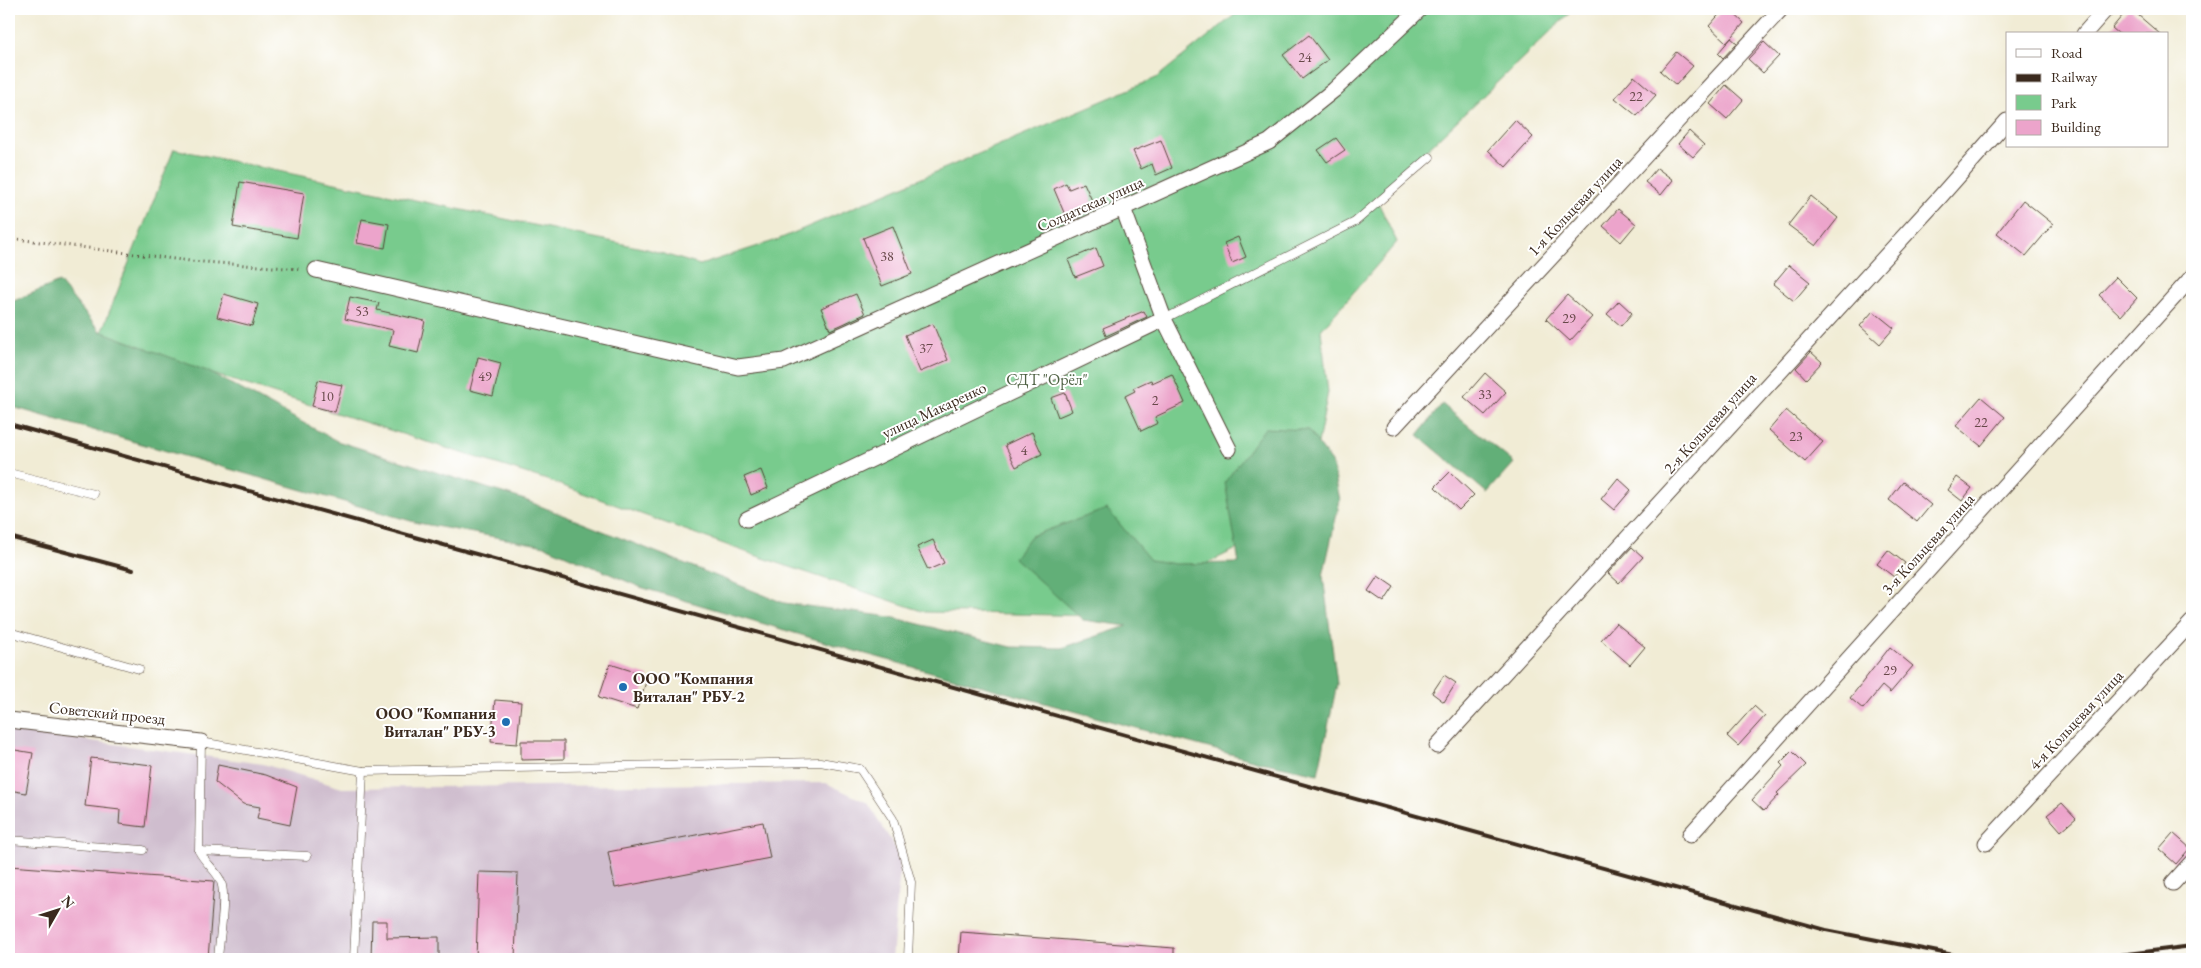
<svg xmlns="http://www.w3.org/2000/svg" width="2201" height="968" font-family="'EB Garamond',serif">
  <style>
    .industrial { fill: #cfbdce }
    .green { fill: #78cb8d; stroke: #5a7a56 }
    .forest { fill: #62af78; stroke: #4e6c4b }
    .building { fill: #eca4cb }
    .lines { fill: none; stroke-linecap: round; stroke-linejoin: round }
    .lane-casing { stroke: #564739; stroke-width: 9 }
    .street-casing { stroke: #564739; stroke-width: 17 }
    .path { stroke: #564739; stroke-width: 3; stroke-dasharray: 1 4; stroke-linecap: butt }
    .lane { stroke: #fff; stroke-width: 8 }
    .street { stroke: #fff; stroke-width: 15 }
    .rail { stroke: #3b2a1e; stroke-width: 4 }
    .poi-dot { fill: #1f6fb2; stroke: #fff; stroke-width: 2 }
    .labels { text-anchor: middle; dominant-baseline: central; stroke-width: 4; stroke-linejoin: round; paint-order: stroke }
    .number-label { font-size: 14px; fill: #674849 }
    .street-label { font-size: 16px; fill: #3b2a1e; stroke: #fff }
    .park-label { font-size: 16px; fill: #506245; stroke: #fff }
    .poi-label { font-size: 16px; font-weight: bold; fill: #3b2a1e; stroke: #fff; text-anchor: start }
  </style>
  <rect width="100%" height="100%" fill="#fff"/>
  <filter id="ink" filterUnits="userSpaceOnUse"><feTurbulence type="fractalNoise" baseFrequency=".02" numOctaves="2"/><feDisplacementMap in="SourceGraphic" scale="10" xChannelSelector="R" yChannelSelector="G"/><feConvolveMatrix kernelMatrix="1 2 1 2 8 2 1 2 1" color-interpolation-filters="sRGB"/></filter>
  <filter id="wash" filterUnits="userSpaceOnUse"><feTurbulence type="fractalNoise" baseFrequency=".0096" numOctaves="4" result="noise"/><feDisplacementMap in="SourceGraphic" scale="20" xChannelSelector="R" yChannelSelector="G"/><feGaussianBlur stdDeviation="1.12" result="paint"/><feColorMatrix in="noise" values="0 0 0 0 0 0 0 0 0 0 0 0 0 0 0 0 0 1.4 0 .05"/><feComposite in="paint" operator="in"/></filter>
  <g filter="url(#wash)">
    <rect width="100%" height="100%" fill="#f1ecd5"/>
    <path class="industrial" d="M9,730L263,764L342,788L826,783L868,803L901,857L892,959H9Z"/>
    <path class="green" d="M1242,9H1574L1376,198L1397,242L1321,330L1328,392L1312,474L1297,520L1097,616L925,612L757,556L544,479L99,338L174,149L647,249L700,265L777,240L1156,78Z"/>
    <g class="forest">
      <path d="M59,282L100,331L207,371L337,441L525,500L784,603L891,617L1011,647L1062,648L1127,626L1083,620L1014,558L1031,536L1107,509L1150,560L1175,564L1239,563L1225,482L1265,428L1308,430L1332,462L1340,500L1323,576L1337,684L1318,774L1256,761L855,651L640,587L545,546L418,523L9,406V303Z"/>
      <path d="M1442,404L1514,463L1487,493L1418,435Z"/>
    </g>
    <g id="blocks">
      <g class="building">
        <path d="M1724,9H1729L1744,23L1727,43L1709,26Z"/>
        <path d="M2128,9H2131L2160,34H2119L2112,28Z"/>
        <path d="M1309,35L1328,60L1302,79L1283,55Z"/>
        <path d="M1731,38L1737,43L1723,58L1718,53Z"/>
        <path d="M1764,42L1779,56L1763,73L1748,59Z"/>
        <path d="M1676,52L1693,66L1676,85L1660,71Z"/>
        <path d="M1634,76L1656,95L1637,116L1615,98Z"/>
        <path d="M1726,85L1743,100L1727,119L1710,104Z"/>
        <path d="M1515,120L1533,137L1506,167L1488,150Z"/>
        <path d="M1689,131L1704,145L1693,157L1678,144Z"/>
        <path d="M1336,138L1345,150L1327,162L1318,150Z"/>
        <path d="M1161,140L1172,168L1156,175L1152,164L1141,169L1133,151Z"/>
        <path d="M1657,168L1673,180L1661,195L1645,182Z"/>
        <path d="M240,182L304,193L297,238L233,227Z"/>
        <path d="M1066,183L1069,189L1084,183L1094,205L1078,212L1080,217L1068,222L1054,189Z"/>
        <path d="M1811,196L1838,218L1816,246L1788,225Z"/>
        <path d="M2023,200L2053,224L2026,256L1997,233Z"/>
        <path d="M1618,209L1636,224L1621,242L1603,226Z"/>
        <path d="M362,219L389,224L385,248L357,243Z"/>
        <path d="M893,226L912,274L882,286L863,238Z"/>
        <path d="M1238,237L1246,257L1232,263L1224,243Z"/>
        <path d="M1096,248L1103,266L1075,277L1068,260Z"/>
        <path d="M1789,265L1810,282L1794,301L1773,284Z"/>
        <path d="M2116,277L2137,298L2121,316L2099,295Z"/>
        <path d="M224,294L258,304L252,326L217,317Z"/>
        <path d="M856,294L865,314L830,330L821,308Z"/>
        <path d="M1567,295L1592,317L1570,341L1546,319Z"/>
        <path d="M350,297L379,303L377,310L425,321L418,353L389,346L393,330L345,319Z"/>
        <path d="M1619,301L1632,313L1621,326L1607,314Z"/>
        <path d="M1144,311L1147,317L1106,336L1103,328Z"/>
        <path d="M1873,311L1894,328L1880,344L1860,326Z"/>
        <path d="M933,324L948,360L920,372L905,335Z"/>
        <path d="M1811,352L1822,362L1806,379L1796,368Z"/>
        <path d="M478,357L501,363L493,396L470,390Z"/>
        <path d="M1485,373L1506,392L1485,415L1464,397Z"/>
        <path d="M1172,374L1185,403L1155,417L1158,423L1141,431L1125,396L1135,391L1133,388L1146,382L1151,380L1152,383Z"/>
        <path d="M318,380L342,385L335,412L312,406Z"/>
        <path d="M1065,393L1072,411L1058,417L1051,398Z"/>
        <path d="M1981,397L2005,417L1981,446L1956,426Z"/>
        <path d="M1786,410L1823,442L1805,462L1769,430Z"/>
        <path d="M1032,432L1042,454L1016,467L1005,445Z"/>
        <path d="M761,470L768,488L751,495L744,477Z"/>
        <path d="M1450,472L1474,495L1459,510L1435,487Z"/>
        <path d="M1957,477L1972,488L1962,501L1948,490Z"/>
        <path d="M1618,478L1631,490L1614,510L1601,499Z"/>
        <path d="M1903,482L1931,505L1917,522L1889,500Z"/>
        <path d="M933,540L944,563L928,570L917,547Z"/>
        <path d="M1632,547L1643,557L1619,583L1608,573Z"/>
        <path d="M1888,550L1905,563L1894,577L1877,564Z"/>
        <path d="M1378,576L1394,587L1384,602L1368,591Z"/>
        <path d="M1616,623L1645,647L1630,665L1601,640Z"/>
        <path d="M1890,647L1913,666L1890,693L1882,686L1863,709L1850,698Z"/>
        <path d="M610,664L648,676L637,709L599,697Z"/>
        <path d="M1444,675L1456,683L1444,702L1432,693Z"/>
        <path d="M495,700L521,702L517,744L491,742Z"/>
        <path d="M1754,706L1765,716L1738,746L1727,736Z"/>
        <path d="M521,741H564V759L521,760Z"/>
        <path d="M9,749L33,753L26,793L9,790Z"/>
        <path d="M1792,751L1806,765L1777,793L1779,795L1764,811L1752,800L1783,766L1780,763Z"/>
        <path d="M91,758L152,765L145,827L119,824L120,810L85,806Z"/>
        <path d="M218,765L266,775L297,787L290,825L257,818L260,807L243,804L215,782Z"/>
        <path d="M2062,803L2076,818L2061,831L2047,815Z"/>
        <path d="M763,822L770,858L615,888L608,852Z"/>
        <path d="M2173,833L2190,848L2176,864L2159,849Z"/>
        <path d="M9,866L214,881L208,959H9Z"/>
        <path d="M479,872L518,873L515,959H476Z"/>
        <path d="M372,921H387V938L439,937V959H371Z"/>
        <path d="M961,932L1174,948V959H959Z"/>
      </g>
    </g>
  </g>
  <g filter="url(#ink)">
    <use href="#blocks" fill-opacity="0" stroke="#564739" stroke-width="1"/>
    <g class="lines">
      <defs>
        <g id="lane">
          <path d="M1164,319L1355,222L1430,157"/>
          <path d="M9,473L94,494"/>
          <path d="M9,632L139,669"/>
          <path d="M9,840L143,850"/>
          <path d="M199,851C204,862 218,872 221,882C227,897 219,941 218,959"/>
          <path d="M307,856L199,851L201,742L363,771L820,762L860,769L893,819L911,882L908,959"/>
          <path d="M354,959L363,771"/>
        </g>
        <g id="street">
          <path d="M2084,34L2106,9"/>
          <path d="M1123,208L1164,319L1229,449"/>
          <path d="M316,270L738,367L784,361L1269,142L1334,90L1420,9"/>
          <path d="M1394,427L1781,9"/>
          <path d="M747,519L1164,319"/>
          <path d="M9,720L201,742"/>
          <path d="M1437,746L1939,198L2007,121"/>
          <path d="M1690,835L2192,277"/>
          <path d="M1986,843L2192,622"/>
          <path d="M2173,883L2192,862"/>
        </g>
      </defs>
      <use href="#lane" class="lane-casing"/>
      <use href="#street" class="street-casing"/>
      <path class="path" d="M9,238L190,261L301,269"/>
      <use href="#lane" class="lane"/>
      <use href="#street" class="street"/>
      <g class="rail">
        <path d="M9,424L1826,930L1974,959"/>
        <path d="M9,537L133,570"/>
        <path d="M2088,959L2192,946"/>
      </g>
    </g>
  </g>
  <g class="poi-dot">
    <circle cx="623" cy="687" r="5"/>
    <circle cx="506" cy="722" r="5"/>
  </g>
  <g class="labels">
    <g class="number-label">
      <text x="1305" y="57">24</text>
      <text x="1636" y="96">22</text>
      <text x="887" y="256">38</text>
      <text x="362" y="311">53</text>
      <text x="1569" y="318">29</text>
      <text x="926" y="348">37</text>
      <text x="485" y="376">49</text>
      <text x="1485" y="394">33</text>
      <text x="327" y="396">10</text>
      <text x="1155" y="400">2</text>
      <text x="1981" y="422">22</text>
      <text x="1796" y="436">23</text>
      <text x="1024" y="450">4</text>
      <text x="1890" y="670">29</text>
    </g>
    <g class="street-label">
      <text transform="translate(1090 204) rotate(-24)">Солдатская улица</text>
      <text transform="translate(1575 206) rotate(-47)">1-я Кольцевая улица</text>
      <text transform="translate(934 410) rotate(-25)">улица Макаренко</text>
      <text transform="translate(1710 423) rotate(-48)">2-я Кольцевая улица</text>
      <text transform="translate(1928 544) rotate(-48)">3-я Кольцевая улица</text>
      <text transform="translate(107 713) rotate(6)">Советский проезд</text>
      <text transform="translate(2076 720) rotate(-47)">4-я Кольцевая улица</text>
    </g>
    <g class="park-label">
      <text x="1047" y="379">СДТ "Орёл"</text>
    </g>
    <g class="poi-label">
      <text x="633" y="678">ООО "Компания<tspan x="633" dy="18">Виталан" РБУ-2</tspan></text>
      <text x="496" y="713" text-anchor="end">ООО "Компания<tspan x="496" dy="18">Виталан" РБУ-3</tspan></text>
    </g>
  </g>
  <rect width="2201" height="968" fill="none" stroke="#fff" stroke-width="30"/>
  <rect x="2006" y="32" width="162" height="115" fill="#ffffff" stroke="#b1aaa5"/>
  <rect x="2016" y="49" width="25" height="8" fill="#ffffff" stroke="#b1aaa5"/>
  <text x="2051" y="58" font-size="15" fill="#3b2a1e">Road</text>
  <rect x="2016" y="74" width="25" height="8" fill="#3b2a1e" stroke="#b1aaa5"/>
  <text x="2051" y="82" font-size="15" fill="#3b2a1e">Railway</text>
  <rect x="2016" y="95" width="25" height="15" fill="#78cb8d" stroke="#b1aaa5"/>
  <text x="2051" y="108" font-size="15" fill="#3b2a1e">Park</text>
  <rect x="2016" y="120" width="25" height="15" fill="#eca4cb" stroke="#b1aaa5"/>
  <text x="2051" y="132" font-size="15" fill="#3b2a1e">Building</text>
  <g transform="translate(58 910) rotate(51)" stroke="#ffffff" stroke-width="4" paint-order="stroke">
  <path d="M0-4L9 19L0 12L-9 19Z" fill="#3b2a1e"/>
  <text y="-8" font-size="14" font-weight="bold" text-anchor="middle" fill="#3b2a1e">N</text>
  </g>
</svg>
